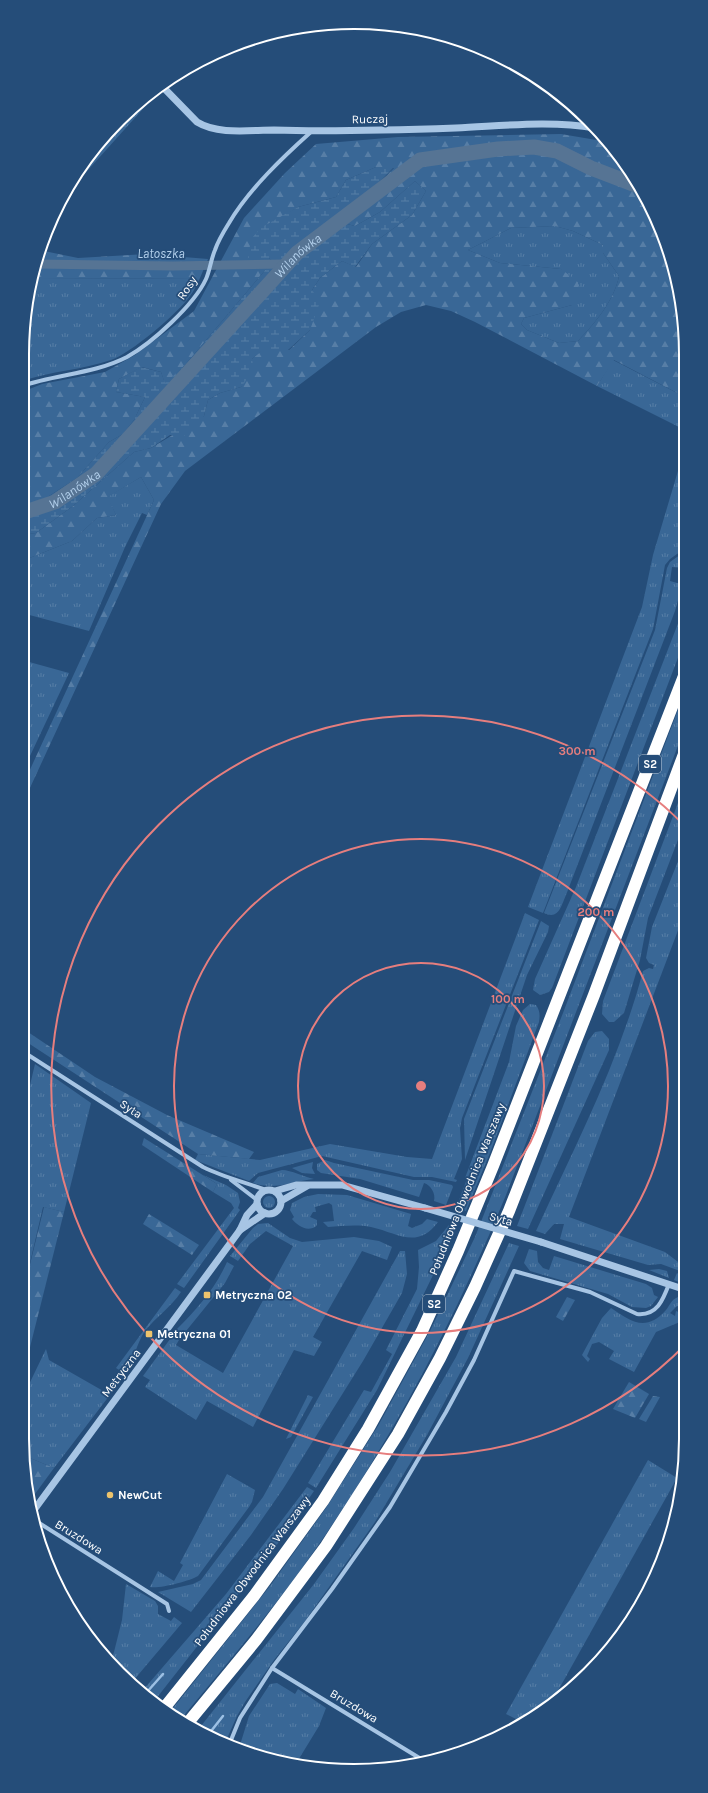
<svg xmlns="http://www.w3.org/2000/svg" width="708" height="1793" font-family="Karla,sans-serif">
  <style>
    .grass { fill: url(#grass-tufts) }
    .forest { fill: url(#forest-firs); fill-rule: evenodd }
    .wetland { fill: url(#wetland-marsh) }
    .lines { fill: none; stroke-linecap: round; stroke-linejoin: round }
    .stream { stroke: #9cc0e4; stroke-width: 2.5 }
    .canal { stroke: #567494; stroke-width: 9 }
    .river { stroke: #567494; stroke-width: 15 }
    .minor { stroke: #a7c5e4; stroke-width: 4 }
    .tertiary { stroke: #a7c5e4; stroke-width: 7 }
    .motorway { stroke: #fff; stroke-width: 12 }
    .tertiary-bridge { stroke: #a7c5e4; stroke-width: 7 }
    .ring { fill: none; stroke: #e67e7e; stroke-width: 2 }
    .poi-dot { fill: #edc36c; stroke: #254d79; stroke-width: 1.5 }
    .labels { text-anchor: middle; dominant-baseline: central; stroke-width: 3.5; stroke-linejoin: round; paint-order: stroke }
    .shield { fill: #254d79; stroke: #becad7; stroke-width: 1 }
    .shield-label { font-size: 11px; font-weight: bold; fill: #fff }
    .street-label { font-size: 12px; fill: #fff; stroke: #254d79 }
    .poi-label { font-size: 12px; font-weight: bold; fill: #fff; stroke: #254d79; text-anchor: start }
    .water-label { font-size: 13px; font-style: italic; fill: #b2cfeb; stroke: #254d79 }
    .rim { fill: none; stroke: #fff; stroke-width: 2 }
    .centre { fill: #e67e7e; stroke: #254d79; stroke-width: 2 }
    .ring-label { font-size: 12px; text-anchor: middle; font-weight: bold; fill: #e67e7e; stroke: #254d79; stroke-width: 3.5; stroke-linejoin: round; paint-order: stroke }
  </style>
  <defs>
    <pattern id="grass-tufts" width="24" height="20" patternUnits="userSpaceOnUse"><rect width="24" height="20" fill="#396796"/><path d="M3 7l-1-3M5 7V3M7 7l1-3M15 17l-1-3M17 17v-4M19 17l1-3" fill="none" stroke="#577ea6"/></pattern>
    <pattern id="forest-firs" width="22" height="20" patternUnits="userSpaceOnUse"><rect width="22" height="20" fill="#396796"/><path d="M5 1l3.5 6h-7zM16 11l3.5 6h-7z" fill="#577ea6"/></pattern>
    <pattern id="wetland-marsh" width="20" height="14" patternUnits="userSpaceOnUse"><rect width="20" height="14" fill="#396796"/><path d="M1 5h8M5 5V1M11 12h8M15 12V8" fill="none" stroke="#577ea6"/></pattern>
  </defs>
  <rect width="100%" height="100%" fill="#254d79"/>
  <g class="grass">
    <path d="M156,88L159,91L62,199L66,188L104,135Z"/>
    <path d="M555,226L573,231L603,245V253L619,276C614,301 595,323 578,341L559,343L527,330L521,324L524,318L572,305L561,269L500,263L468,250L511,228Z"/>
    <path d="M35,277L40,279L200,278C197,284 194,291 190,296C178,313 130,354 111,360C82,370 51,371 22,381V354Z"/>
    <path d="M613,360L683,396V429L597,386Z"/>
    <path d="M683,454L684,549L670,559L665,565L653,629L543,913L528,907L642,607L653,555Z"/>
    <path d="M141,477L154,500L147,515L142,513L125,547L89,631L22,613V561L72,541L97,518L116,515L107,497Z"/>
    <path d="M684,552V568L672,567L670,581L681,584L682,586L675,611L566,895C561,906 559,920 544,913L655,630L667,568L670,562Z"/>
    <path d="M684,608V642L552,988L549,992L540,995L533,990L535,979L576,887Z"/>
    <path d="M22,660L69,673L22,773Z"/>
    <path d="M684,694V730L506,1195C449,1333 378,1467 288,1587C254,1632 217,1676 180,1720L170,1712L270,1586L326,1508L378,1426L430,1331L475,1237L563,1013Z"/>
    <path d="M22,787L29,790L22,805Z"/>
    <path d="M684,787V824L648,918L640,960L624,1013L614,1022H609L602,1014L603,1001Z"/>
    <path d="M684,846L685,912L569,1217L665,1252L686,1268V1276L680,1271L661,1264L648,1265L560,1239L564,1224H554L545,1234L536,1231C575,1146 619,1062 643,971L649,968L653,969L654,965L649,963L646,958L652,927Z"/>
    <path d="M525,913L539,920L462,1118L460,1128L462,1159L454,1179L457,1180L456,1182L432,1177H414L322,1156L258,1173L249,1181L195,1160L198,1154L260,1160L330,1144L407,1157L432,1159Z"/>
    <path d="M541,921L549,926L548,932L527,975L465,1160L464,1119Z"/>
    <path d="M530,1004L536,1005C540,1011 540,1015 539,1022L490,1153L466,1211L456,1208L467,1179L465,1178L509,1062L516,1026L523,1010Z"/>
    <path d="M602,1031L609,1039V1050L528,1229L517,1226L588,1041L595,1032Z"/>
    <path d="M35,1064L91,1103L64,1212L43,1207L22,1297V1119Z"/>
    <path d="M325,1160L334,1163L413,1180H429L452,1185L453,1187L446,1205L434,1201C436,1194 431,1185 424,1183L419,1197L360,1179L321,1173L317,1170V1164Z"/>
    <path d="M313,1162L312,1168L315,1174L302,1173L292,1168Z"/>
    <path d="M282,1170C291,1170 304,1177 314,1179C293,1181 274,1191 253,1183L258,1177Z"/>
    <path d="M203,1175L226,1185L238,1193L240,1202L238,1208L240,1210L184,1288L177,1284L234,1208L231,1203L213,1192L217,1184Z"/>
    <path d="M318,1194L347,1195L411,1214L408,1226L412,1228L422,1224L427,1219L438,1222C417,1250 398,1233 371,1227C357,1224 342,1226 328,1227L323,1222L334,1221L332,1205L329,1203L315,1207L316,1212H313L310,1217L317,1220V1225L315,1227C306,1232 297,1225 292,1219L294,1217L290,1210L292,1203L304,1197Z"/>
    <circle cx="269" cy="1202" r="6"/>
    <path d="M268,1223L290,1238L302,1242L354,1237L379,1241L392,1247L387,1260L362,1251L313,1337L322,1342L314,1356L294,1350L253,1427L207,1401L196,1420L145,1387L150,1380L143,1376L173,1335L179,1340L176,1345L223,1373L293,1246L266,1231L250,1244L238,1261L230,1256L253,1228L258,1224Z"/>
    <path d="M449,1225L455,1227L453,1234L377,1390L316,1488L308,1483L364,1390L371,1392L392,1354L386,1350L417,1289L419,1267L418,1250L436,1241Z"/>
    <path d="M509,1243L519,1246L468,1358L427,1435L375,1522L305,1621L274,1660L245,1702L237,1716L225,1743L197,1731L314,1584L354,1528L390,1472L456,1357Z"/>
    <path d="M529,1249L537,1251L538,1262L543,1268L549,1270L554,1256L646,1284L652,1288L654,1295L658,1297L651,1306L646,1308L632,1307L608,1294L530,1271L524,1263Z"/>
    <path d="M400,1251H405L407,1274L402,1293L363,1361L283,1489L251,1535L191,1612L158,1592L193,1584L201,1580L263,1497Z"/>
    <path d="M227,1262L234,1266L225,1283L182,1336L176,1330C197,1309 215,1289 227,1262Z"/>
    <path d="M659,1269L667,1271L669,1278L649,1270Z"/>
    <path d="M677,1273L686,1280V1285L674,1280Z"/>
    <path d="M175,1288L181,1292C171,1307 156,1317 145,1331C136,1344 134,1362 124,1373L116,1368Z"/>
    <path d="M678,1297L686,1299V1305L680,1307L677,1306L670,1313L675,1316L676,1311L686,1315V1321H682L656,1332L634,1372L609,1359L614,1351L599,1342L592,1344L587,1356L590,1359L588,1362L582,1355L602,1318L611,1308C630,1321 646,1333 666,1310C670,1305 671,1300 678,1297Z"/>
    <path d="M46,1349L49,1360L105,1392L116,1387L54,1468L30,1458L25,1459L22,1439V1399Z"/>
    <path d="M308,1395L313,1397L291,1437L286,1439Z"/>
    <path d="M648,1460L677,1478L550,1705L524,1723L506,1714Z"/>
    <path d="M227,1474L255,1490L252,1502L249,1507L198,1576C190,1581 159,1589 150,1587L158,1571L174,1581L183,1565L180,1563Z"/>
    <path d="M307,1487L314,1491L276,1546L155,1700L143,1690L226,1594Z"/>
    <path d="M126,1584L155,1601L158,1606V1614L171,1621L174,1617L182,1623L133,1681L111,1664L122,1620Z"/>
    <path d="M277,1683L295,1694L298,1689L326,1708L319,1726L297,1762L291,1764L240,1745L249,1716L270,1684Z"/>
  </g>
  <g class="forest">
    <path d="M561,134L608,142L652,207L683,310V396L614,360L597,386L475,322L451,311L426,305L401,312L376,327L185,471L161,504L29,790L22,787L154,500L141,477L108,497L116,515L97,518L72,541L22,561V535L36,533L73,506L134,452L151,448L204,416L208,400L220,393L241,387L252,359L263,349L289,350L310,330L312,290L320,278L342,261L356,267L372,244L412,215L426,191L415,181L380,212L355,226L347,224L363,199L394,168L376,167L346,180L336,197L298,207L284,216L249,258H269L272,262L185,365L165,384L161,372L142,367L119,379L116,392L145,397L134,420L123,434L109,442L77,478L46,498L22,506V392L42,384L105,372L135,355L194,311L244,218L285,173L316,144L398,137ZM555,226L573,231L603,245V253L619,276C614,301 595,323 578,341L559,343L527,330L521,324L524,318L572,305L578,292V282L561,269L500,263L468,250L511,228Z"/>
    <path d="M39,250L78,258L147,254L208,259L200,278L39,279L35,277Z"/>
    <path d="M22,1028L95,1077L167,1115L254,1152L249,1159L198,1154L22,1039Z"/>
    <path d="M144,1138L217,1184L213,1192L142,1145Z"/>
    <path d="M44,1207L64,1212L22,1379V1297Z"/>
    <path d="M149,1214L199,1245L192,1255L143,1224Z"/>
    <path d="M567,1297L575,1300L563,1321L556,1317Z"/>
    <path d="M629,1382L649,1394L635,1418L613,1409Z"/>
    <path d="M653,1396L660,1397L646,1422L639,1419Z"/>
    <path d="M30,1458L54,1468L32,1498L25,1459Z"/>
  </g>
  <path class="wetland" d="M376,167H394L363,199L347,224L355,226L380,212L415,181L426,191L412,215L372,244L355,267L342,261L320,278L312,290L320,302L310,330L288,350H263L252,359L254,370L241,387L220,393L208,400L204,416L183,437L170,435L151,448L134,452L73,506L36,533L22,535V506L46,498L77,478L109,442L123,434L134,420L145,397L116,392L119,379L141,367L161,372L165,383L185,365L272,262L269,258H248L251,239L262,227L298,207L336,197L346,180Z"/>
  <g class="lines">
    <g class="stream">
      <path d="M147,1692L163,1674"/>
      <path d="M208,1735L223,1716"/>
    </g>
    <path class="canal" d="M37,264L173,266L285,264"/>
    <path class="river" id="s1" d="M22,513L55,502L96,474L297,253L420,160L498,149L534,147L557,151L591,168L638,186"/>
    <g class="minor">
      <path d="M22,386C56,374 94,374 127,357C152,343 194,305 206,279C210,270 211,259 215,250C218,241 224,231 229,223C249,189 283,157 312,131"/>
      <path d="M22,1051L203,1167C223,1177 244,1182 266,1190"/>
      <path d="M231,1180L257,1200"/>
      <path d="M36,1521L167,1604L169,1611"/>
      <path d="M272,1668L426,1762"/>
      <path d="M229,1745L240,1718L272,1668L332,1589L390,1507L446,1412L474,1360L514,1271L590,1292L637,1314C657,1316 663,1300 669,1284"/>
      <path d="M414,1765L417,1757"/>
    </g>
    <g class="tertiary">
      <path d="M161,85L197,122C218,135 250,130 274,130C335,132 396,130 456,128C502,126 550,120 595,128"/>
      <circle cx="269" cy="1202" r="12"/>
      <path d="M275,1191L296,1185H342L425,1208"/>
      <path d="M281,1201L307,1186"/>
      <path d="M240,1230L265,1213"/>
      <path d="M541,1242L686,1290"/>
      <path d="M34,1510L240,1230L247,1215L257,1204"/>
    </g>
    <g class="motorway">
      <path d="M165,1707L254,1596L323,1501L368,1429L422,1331L458,1251L493,1166L684,676"/>
      <path d="M186,1725L256,1640L326,1546L398,1434L440,1358L475,1287L509,1211L594,995L684,754"/>
    </g>
    <path class="tertiary-bridge" d="M425,1208L541,1242"/>
  </g>
  <g class="ring">
    <circle cx="421" cy="1086" r="123"/>
    <circle cx="421" cy="1086" r="247"/>
    <path d="M685 1345A370 370 0 1 1 683 824"/>
  </g>
  <g class="poi-dot">
    <rect x="203" y="1291" width="8" height="8" rx="2"/>
    <rect x="145" y="1330" width="8" height="8" rx="2"/>
    <circle cx="110" cy="1495" r="4"/>
  </g>
  <g class="labels">
    <g class="shield">
      <rect x="639" y="755" width="22" height="18" rx="3"/>
      <rect x="423" y="1295" width="22" height="18" rx="3"/>
    </g>
    <g class="shield-label">
      <text x="650" y="764">S2</text>
      <text x="434" y="1304">S2</text>
    </g>
    <g class="street-label">
      <text transform="translate(370 119) rotate(-1)">Ruczaj</text>
      <text transform="translate(187 288) rotate(-56)">Rosy</text>
      <text transform="translate(131 1109) rotate(33)">Syta</text>
      <text transform="translate(467 1189) rotate(-68)">Południowa Obwodnica Warszawy</text>
      <text transform="translate(501 1219) rotate(16)">Syta</text>
      <text transform="translate(121 1373) rotate(-53)">Metryczna</text>
      <text transform="translate(79 1537) rotate(32)">Bruzdowa</text>
      <text transform="translate(252 1571) rotate(-53)">Południowa Obwodnica Warszawy</text>
      <text transform="translate(354 1706) rotate(31)">Bruzdowa</text>
    </g>
    <g class="poi-label">
      <text x="215" y="1295">Metryczna 02</text>
      <text x="157" y="1334">Metryczna 01</text>
      <text x="118" y="1495">NewCut</text>
    </g>
    <g class="water-label">
      <text x="161" y="253">Latoszka</text>
      <text stroke="none"><textPath href="#s1" startOffset="382">Wilanówka</textPath></text>
      <text stroke="none"><textPath href="#s1" startOffset="58">Wilanówka</textPath></text>
    </g>
  </g>
  <path d="M0 0H708V1793H0ZM354 29H354A325 325 0 0 1 679 354V1439A325 325 0 0 1 354 1764H354A325 325 0 0 1 29 1439V354A325 325 0 0 1 354 29Z" fill="#254d79" fill-rule="evenodd"/>
  <path class="rim" d="M354 29H354A325 325 0 0 1 679 354V1439A325 325 0 0 1 354 1764H354A325 325 0 0 1 29 1439V354A325 325 0 0 1 354 29Z"/>
  <circle cx="421" cy="1086" r="6" class="centre"/>
  <g class="ring-label">
    <text x="577" y="755">300 m</text>
    <text x="596" y="916">200 m</text>
    <text x="508" y="1003">100 m</text>
  </g>
</svg>
